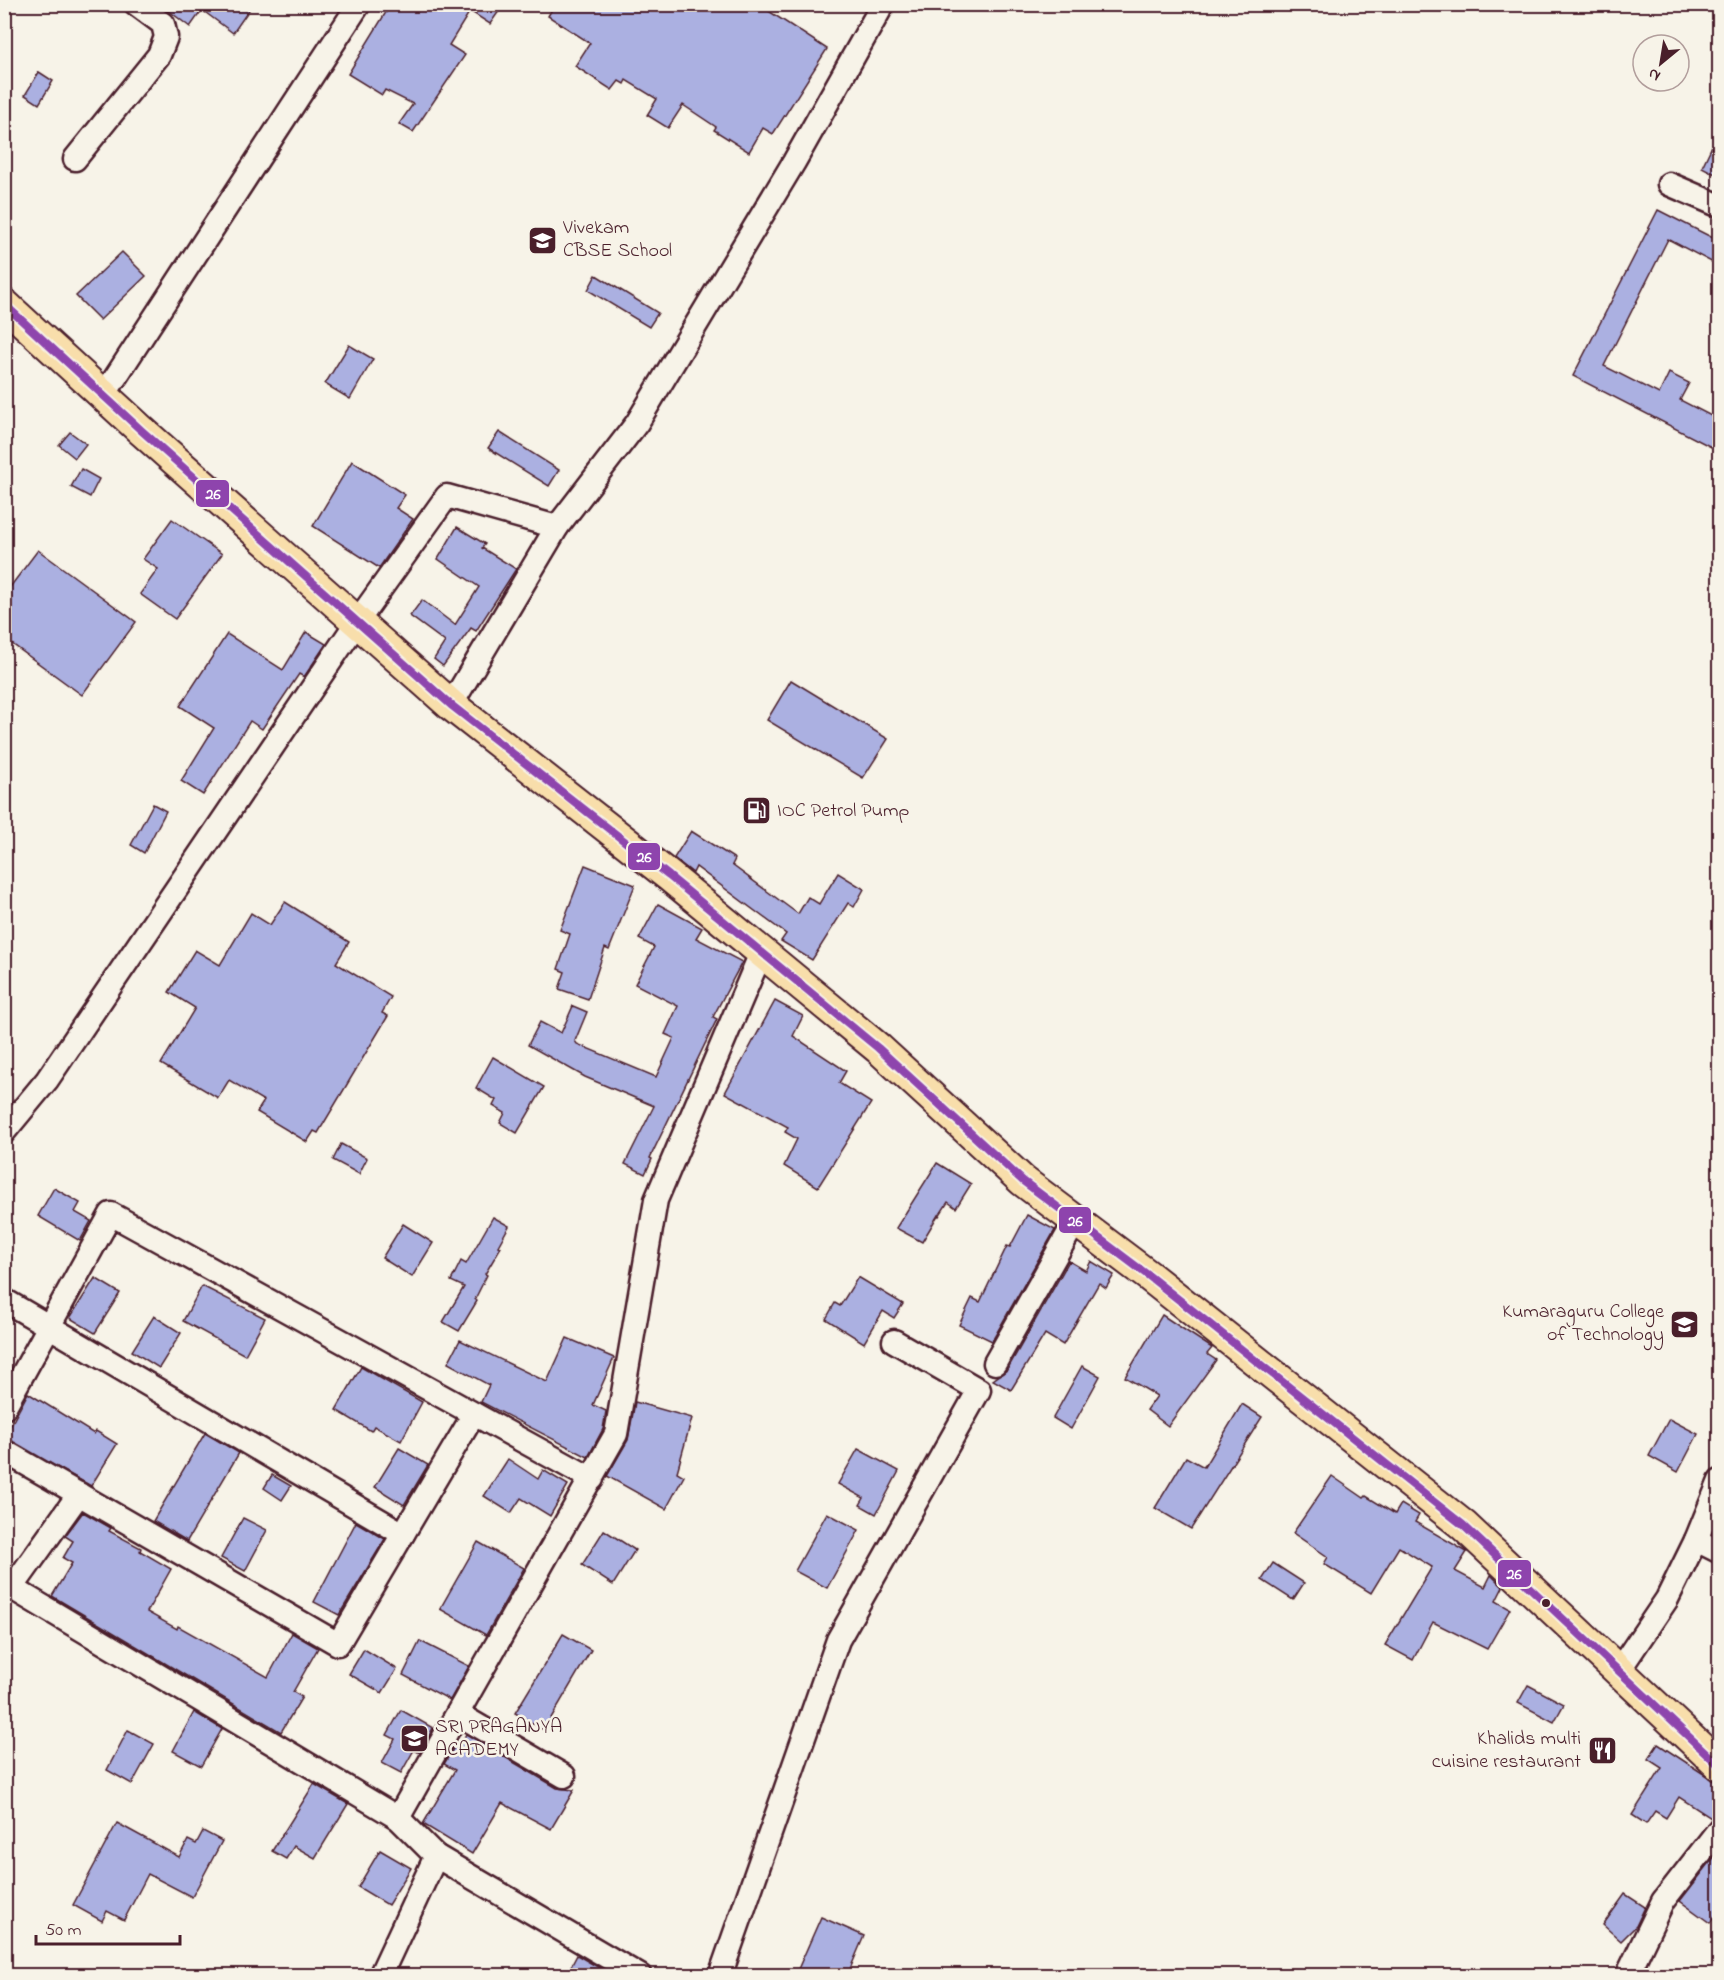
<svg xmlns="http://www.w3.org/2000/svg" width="1724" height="1980" font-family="'Indie Flower',sans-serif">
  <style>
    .building { fill: #abb0e1; stroke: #4a1f2b; stroke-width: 1.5 }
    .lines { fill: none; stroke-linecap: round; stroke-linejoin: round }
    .minor-casing { stroke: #4a1f2b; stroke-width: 27 }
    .major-casing { stroke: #4a1f2b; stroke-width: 34 }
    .minor { stroke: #f7f3e8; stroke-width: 22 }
    .major { stroke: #f8deab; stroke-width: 30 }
    .bus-1-casing { stroke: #f7f3e8; stroke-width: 12 }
    .bus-1 { stroke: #8e44ad; stroke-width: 8 }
    .bus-dot { fill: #4a1f2b; stroke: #f7f3e8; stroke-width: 2 }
    .labels { text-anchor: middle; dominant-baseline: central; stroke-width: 5; stroke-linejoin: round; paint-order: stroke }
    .poi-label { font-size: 20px; fill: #4a1f2b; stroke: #f7f3e8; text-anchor: start }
    .line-badge { stroke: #f7f3e8; stroke-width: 2 }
    .badge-label { font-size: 16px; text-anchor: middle; font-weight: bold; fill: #fff }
  </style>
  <rect width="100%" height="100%" fill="#f7f3e8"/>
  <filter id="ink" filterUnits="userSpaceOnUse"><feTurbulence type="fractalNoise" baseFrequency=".0167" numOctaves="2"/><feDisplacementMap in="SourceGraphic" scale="12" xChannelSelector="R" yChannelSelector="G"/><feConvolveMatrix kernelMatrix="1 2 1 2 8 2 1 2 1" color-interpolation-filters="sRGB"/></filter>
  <g filter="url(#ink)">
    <g class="building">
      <path d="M160,4H253L233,33L202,10L190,27Z"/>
      <path d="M391,4H504L490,24L470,11L449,45L465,55L413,132L399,124L413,104L385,90L382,95L348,74Z"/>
      <path d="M555,4H758L827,49L773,134L763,128L749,152L714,130L716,127L683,105L668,128L647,115L657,99L626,80L624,84L619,81L612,90L575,66L590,43L548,16Z"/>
      <path d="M39,72L53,81L39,104L25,95Z"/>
      <path d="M1719,131V176L1702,167Z"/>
      <path d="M1658,210L1719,241V266L1668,239L1604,366L1659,394L1669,373L1689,383L1680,400L1719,420V451L1573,376Z"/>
      <path d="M122,252L146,276L100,320L76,296Z"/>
      <path d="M596,275L658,313L649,327L588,290Z"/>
      <path d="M349,345L373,359L350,399L325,384Z"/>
      <path d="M70,432L86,444L75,458L59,445Z"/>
      <path d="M499,432L559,470L549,486L488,448Z"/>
      <path d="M352,461L405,495L396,508L413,519L379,568L313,526Z"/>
      <path d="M81,469L99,479L90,497L71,487Z"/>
      <path d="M172,519L222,554L175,619L140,594L158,569L143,559Z"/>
      <path d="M457,527L485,544L482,548L516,569L476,631L471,628L443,666L434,659L445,642L410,616L422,600L455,625L479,587L438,559Z"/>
      <path d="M38,550L136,622L82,695L4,638V595Z"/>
      <path d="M306,632L326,644L304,677L299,674L262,729L250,721L203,795L181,781L214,728L180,706L227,634L283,670Z"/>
      <path d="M791,680L888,739L863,778L767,720Z"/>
      <path d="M153,804L166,811L144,853L131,845Z"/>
      <path d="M691,831L735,859L732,865L798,914L808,897L819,904L838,873L864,889L854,907L848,903L812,960L781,941L786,934L696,867L693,873L674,858Z"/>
      <path d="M585,865L635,885L609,950L605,948L588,999L559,989L565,972L558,969L570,934L560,930Z"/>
      <path d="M285,902L349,942L336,963L391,997L382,1013L388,1016L318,1133L314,1131L307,1142L257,1112L264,1101L229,1080L218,1098L161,1064L195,1008L169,992L195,950L220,965L251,913L270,925Z"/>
      <path d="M658,904L702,928L696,938L742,962L713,1017L717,1019L650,1158L652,1159L645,1174L625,1164L654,1106L585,1077L528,1045L540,1022L561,1033L573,1006L587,1012L575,1041L577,1044L656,1077L674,1038L665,1034L678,1006L635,984L654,947L639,939Z"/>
      <path d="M775,1001L803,1016L793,1036L846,1071L839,1083L871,1103L818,1187L784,1166L797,1139L785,1132L788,1127L725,1093Z"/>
      <path d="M493,1057L544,1087L517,1133L500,1123L505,1113L493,1106L496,1100L476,1088Z"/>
      <path d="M341,1144L367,1158L359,1174L333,1160Z"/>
      <path d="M937,1163L971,1184L956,1208L948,1202L939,1216L938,1215L922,1242L896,1228Z"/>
      <path d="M54,1188L80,1203L75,1212L91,1221L80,1241L38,1216Z"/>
      <path d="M1027,1215L1055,1230L992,1341L959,1325L972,1298L980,1302L1007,1246L1010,1247Z"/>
      <path d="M493,1217L509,1226L498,1246L501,1247L485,1274L487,1275L475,1299L477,1301L459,1331L443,1322L464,1287L451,1281L461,1261L466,1264Z"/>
      <path d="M403,1224L433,1243L412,1277L382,1258Z"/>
      <path d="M1069,1261L1086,1271L1091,1261L1114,1275L1106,1288L1099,1283L1063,1345L1045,1334L1011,1390L993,1380L1007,1370Z"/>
      <path d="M858,1277L903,1304L894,1318L883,1311L864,1343L826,1319L835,1303L840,1306Z"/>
      <path d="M95,1278L120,1293L95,1333L70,1318Z"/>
      <path d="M202,1286L265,1318L245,1355L183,1321Z"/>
      <path d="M1162,1315L1212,1348L1207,1354L1216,1360L1168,1426L1147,1410L1157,1396L1125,1377Z"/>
      <path d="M154,1316L181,1333L159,1368L132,1351Z"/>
      <path d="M567,1338L614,1358L593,1405L606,1411L603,1429L588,1457L481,1402L489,1385L448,1363L460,1340L547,1382Z"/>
      <path d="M1082,1366L1100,1376L1071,1429L1053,1418Z"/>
      <path d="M361,1367L422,1402L401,1441L374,1426L371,1431L336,1410Z"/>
      <path d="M28,1393L94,1434L96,1431L117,1444L91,1486L4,1438Z"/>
      <path d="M635,1402L692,1418L677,1472L684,1476L666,1509L607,1476L628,1440Z"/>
      <path d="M1242,1404L1262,1417L1191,1529L1155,1508L1186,1457L1204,1467Z"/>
      <path d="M1669,1419L1698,1434L1678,1472L1649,1456Z"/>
      <path d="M205,1433L239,1453L187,1541L153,1521Z"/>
      <path d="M399,1448L428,1465L404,1505L375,1487Z"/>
      <path d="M858,1449L899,1471L876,1514L860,1505L864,1498L838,1484Z"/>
      <path d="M508,1459L538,1479L543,1470L568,1485L550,1516L521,1498L511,1513L484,1496Z"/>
      <path d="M272,1475L291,1486L282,1500L264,1488Z"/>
      <path d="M1332,1476L1364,1498L1366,1496L1395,1514L1401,1504L1419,1515L1415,1522L1467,1552L1455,1571L1485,1587L1491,1575L1503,1587L1496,1601L1510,1609L1487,1649L1433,1622L1413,1660L1385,1645L1432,1567L1399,1547L1371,1593L1324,1564L1328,1557L1293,1533Z"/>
      <path d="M83,1512L111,1528L109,1531L141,1548L140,1551L171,1569L147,1612L177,1629L178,1626L268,1677L292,1633L318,1648L293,1692L302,1697L281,1732L52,1596L72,1563L63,1558L73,1541L65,1536Z"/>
      <path d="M827,1513L859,1530L827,1588L795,1571Z"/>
      <path d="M243,1518L267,1530L245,1571L221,1558Z"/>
      <path d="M356,1522L385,1539L339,1615L314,1602Z"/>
      <path d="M604,1530L635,1550L613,1585L582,1565Z"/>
      <path d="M478,1542L524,1568L486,1635L440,1609Z"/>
      <path d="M1273,1563L1304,1583L1293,1600L1262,1580Z"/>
      <path d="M563,1634L591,1650L544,1730L515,1713Z"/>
      <path d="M420,1641L469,1666L450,1700L403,1675Z"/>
      <path d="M364,1649L397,1669L382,1693L349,1674Z"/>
      <path d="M1528,1685L1564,1704L1554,1722L1518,1703Z"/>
      <path d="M401,1710L433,1728L420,1753L414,1750L401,1773L382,1763L395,1739L387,1735Z"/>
      <path d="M194,1712L222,1729L201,1766L173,1751Z"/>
      <path d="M128,1730L154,1744L132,1784L107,1770Z"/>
      <path d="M466,1734L557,1788L574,1790L551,1829L502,1803L472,1854L423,1824L455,1770L444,1764L457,1742L461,1743Z"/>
      <path d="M1658,1744L1719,1784V1815L1711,1818L1679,1797L1666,1818L1655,1811L1646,1824L1632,1815L1662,1768L1648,1759Z"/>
      <path d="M314,1784L348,1804L315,1858L294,1846L286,1859L272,1851Z"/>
      <path d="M117,1823L179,1857L188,1840L196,1844L203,1831L222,1841L192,1897L148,1874L124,1920L107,1911L102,1921L73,1905Z"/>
      <path d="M380,1850L411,1868L388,1905L358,1887Z"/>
      <path d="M1719,1851V1910L1710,1923L1680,1901Z"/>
      <path d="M1625,1894L1645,1907L1636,1926L1621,1941L1603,1925Z"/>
      <path d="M821,1917L864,1936L847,1976H795Z"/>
      <path d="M577,1955L613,1976H566Z"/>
    </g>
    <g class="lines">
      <defs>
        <g id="minor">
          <path d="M75,159L159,55L166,37L163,24L136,4"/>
          <path d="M1669,184L1720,206"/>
          <path d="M104,395L359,4"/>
          <path d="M451,705L557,527"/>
          <path d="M4,1132L47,1080L357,622L447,496L557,527L637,423L794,162L883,4"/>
          <path d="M4,1300L403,1534"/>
          <path d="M995,1363L1076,1220"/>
          <path d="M4,1408L111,1214L592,1479"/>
          <path d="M4,1451L338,1644L474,1414"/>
          <path d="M79,1494L12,1588L398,1818L436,1856L640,1976"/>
          <path d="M1696,1540L1720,1552"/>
          <path d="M1619,1670L1667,1599L1696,1540L1720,1481"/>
          <path d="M458,1714L564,1776"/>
          <path d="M398,1818L616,1434L656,1200L761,953"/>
          <path d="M380,1976L436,1856"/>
          <path d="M720,1976L838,1640L979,1390L894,1341"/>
          <path d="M1627,1976L1663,1901L1720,1828"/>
        </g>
        <path id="major" d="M4,304L142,431L451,705L669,876L878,1048L1023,1181L1149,1276L1463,1525L1720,1766"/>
      </defs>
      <use href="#minor" class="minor-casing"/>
      <use href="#major" class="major-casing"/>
      <use href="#minor" class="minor"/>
      <use href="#major" class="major"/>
      <defs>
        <path id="bus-1" d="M4,304L142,431L451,705L669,876L878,1048L1023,1181L1149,1276L1463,1525L1720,1766"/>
      </defs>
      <use href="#bus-1" class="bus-1-casing"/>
      <use href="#bus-1" class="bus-1"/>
    </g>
  </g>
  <defs>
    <symbol id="school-square" viewBox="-11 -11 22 22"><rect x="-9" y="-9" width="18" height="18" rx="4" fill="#4a1f2b" stroke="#f7f3e8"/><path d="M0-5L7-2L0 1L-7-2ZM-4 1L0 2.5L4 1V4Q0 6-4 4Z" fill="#fff"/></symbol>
    <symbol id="fuel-square" viewBox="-11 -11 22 22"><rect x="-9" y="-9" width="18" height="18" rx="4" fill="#4a1f2b" stroke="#f7f3e8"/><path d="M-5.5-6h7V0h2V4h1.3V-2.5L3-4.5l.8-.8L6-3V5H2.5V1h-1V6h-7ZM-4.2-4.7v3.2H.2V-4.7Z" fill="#fff"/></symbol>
    <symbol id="university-square" viewBox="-11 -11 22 22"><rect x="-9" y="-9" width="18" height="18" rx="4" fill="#4a1f2b" stroke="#f7f3e8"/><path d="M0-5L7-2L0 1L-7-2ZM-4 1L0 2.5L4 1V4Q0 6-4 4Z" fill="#fff"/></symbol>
    <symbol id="restaurant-square" viewBox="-11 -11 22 22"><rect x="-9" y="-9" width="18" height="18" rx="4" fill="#4a1f2b" stroke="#f7f3e8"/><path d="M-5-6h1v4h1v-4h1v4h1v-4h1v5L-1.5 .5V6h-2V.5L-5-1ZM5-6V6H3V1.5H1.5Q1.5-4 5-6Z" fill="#fff"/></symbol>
  </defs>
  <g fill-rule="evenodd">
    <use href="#school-square" x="526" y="224" width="33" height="33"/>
    <use href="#fuel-square" x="740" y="794" width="33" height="33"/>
    <use href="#university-square" x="1668" y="1308" width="33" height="33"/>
    <use href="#school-square" x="398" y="1722" width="33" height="33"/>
    <use href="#restaurant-square" x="1586" y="1734" width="33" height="33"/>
  </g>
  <circle class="bus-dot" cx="1546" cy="1603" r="5"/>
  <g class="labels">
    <g class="poi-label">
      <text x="563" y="228">Vivekam<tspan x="563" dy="23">CBSE School</tspan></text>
      <text x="777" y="811">IOC Petrol Pump</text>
      <text x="1664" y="1312" text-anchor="end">Kumaraguru College<tspan x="1664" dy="23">of Technology</tspan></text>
      <text x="435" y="1727">SRI PRAGANYA<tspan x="435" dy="23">ACADEMY</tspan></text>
      <text x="1581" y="1739" text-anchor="end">Khalids multi<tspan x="1581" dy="23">cuisine restaurant</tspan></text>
    </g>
  </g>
  <g class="line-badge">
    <rect x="195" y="479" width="35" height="29" rx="6" fill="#8e44ad"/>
    <rect x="627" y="842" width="34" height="29" rx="6" fill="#8e44ad"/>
    <rect x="1058" y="1206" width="34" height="28" rx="6" fill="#8e44ad"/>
    <rect x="1497" y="1559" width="35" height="29" rx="6" fill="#8e44ad"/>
  </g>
  <g class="badge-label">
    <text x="213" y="499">26</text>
    <text x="644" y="862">26</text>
    <text x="1075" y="1226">26</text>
    <text x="1514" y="1579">26</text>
  </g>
  <rect width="1724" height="1980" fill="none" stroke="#f7f3e8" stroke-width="24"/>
  <rect x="12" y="12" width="1700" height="1956" fill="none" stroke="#4a1f2b" stroke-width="2" filter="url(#ink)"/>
  <g transform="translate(1661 63) rotate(210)"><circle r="28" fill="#f7f3e8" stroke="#b29e9c" stroke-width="1.5"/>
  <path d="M0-4.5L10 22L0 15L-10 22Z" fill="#4a1f2b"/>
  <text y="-9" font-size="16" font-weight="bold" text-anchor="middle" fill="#4a1f2b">N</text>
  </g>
  <path d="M36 1935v9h144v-9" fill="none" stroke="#4a1f2b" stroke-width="3"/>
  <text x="45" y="1935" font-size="18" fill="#4a1f2b" stroke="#f7f3e8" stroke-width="4.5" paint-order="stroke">50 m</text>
</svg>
